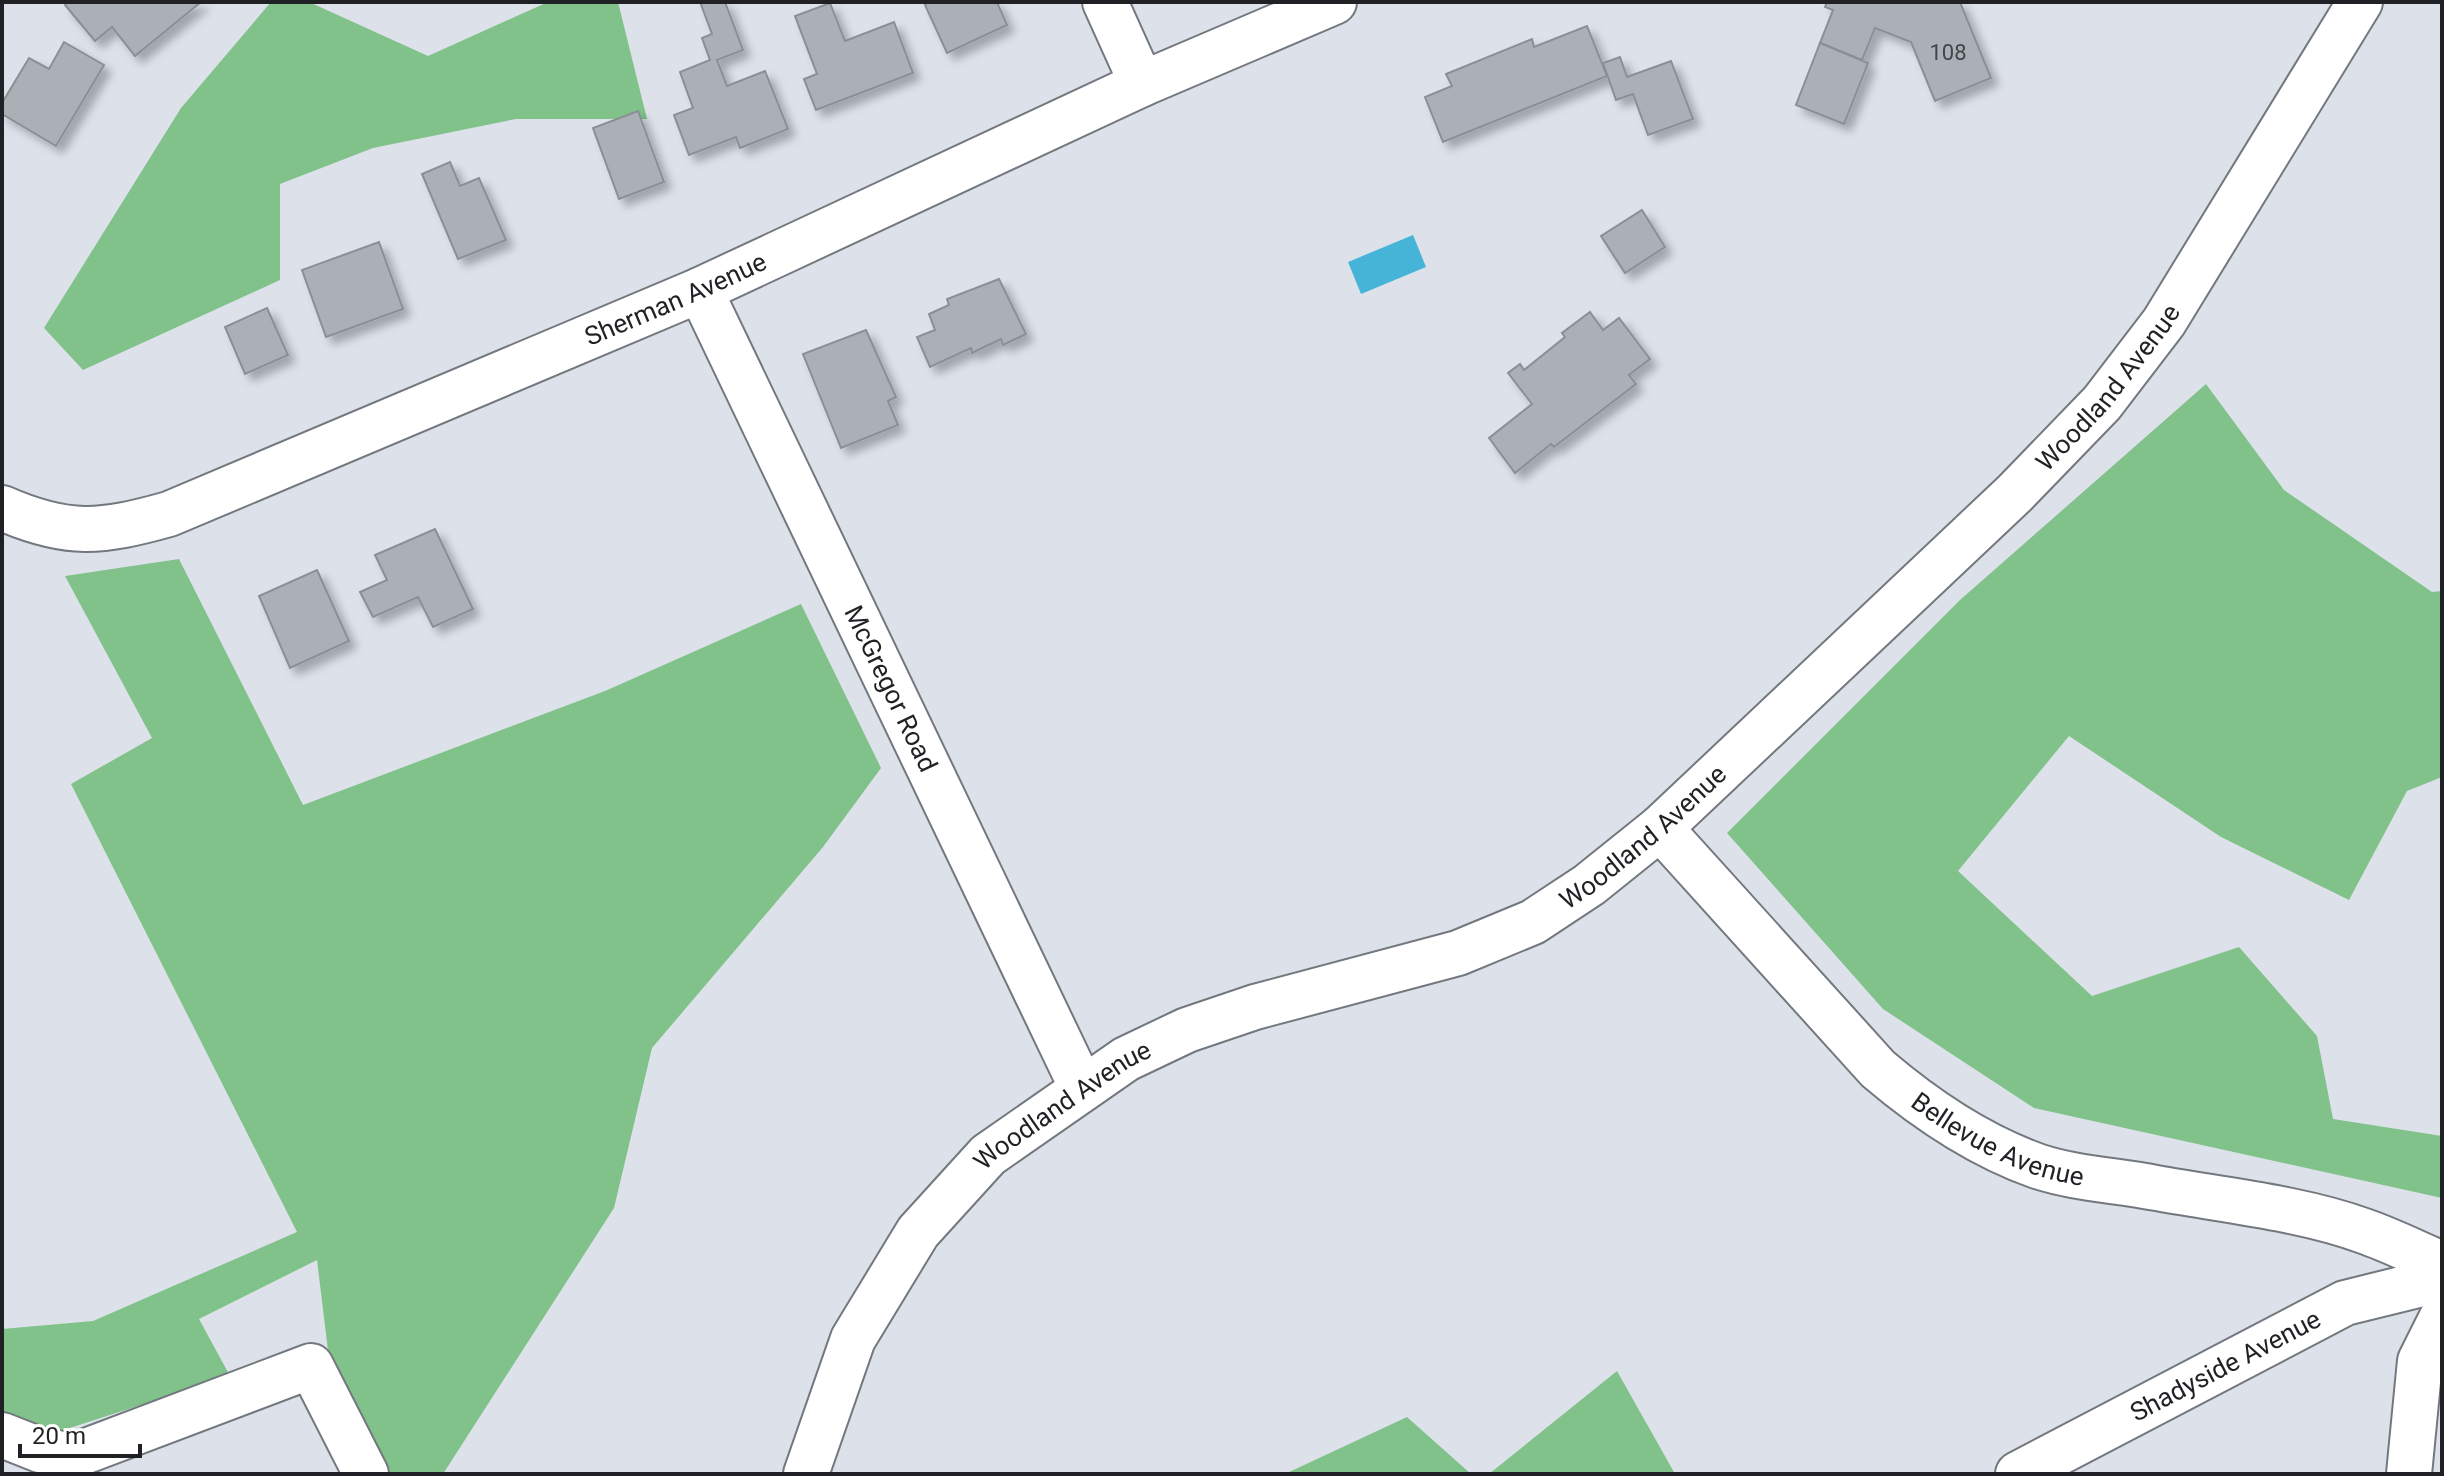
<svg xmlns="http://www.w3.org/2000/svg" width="2444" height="1476" font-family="Roboto,sans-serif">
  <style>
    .green { fill: #80c28a }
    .water { fill: #46b4d7 }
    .building { fill: #abb0b7; stroke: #8a8f96; stroke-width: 2; filter: url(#shadow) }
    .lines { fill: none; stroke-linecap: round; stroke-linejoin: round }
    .minor-casing { stroke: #73787f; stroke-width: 48 }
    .minor { stroke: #fff; stroke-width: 44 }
    .labels { text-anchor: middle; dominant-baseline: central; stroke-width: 6; stroke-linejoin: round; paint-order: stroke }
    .number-label { font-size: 22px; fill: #424549 }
    .street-label { font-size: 26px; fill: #1f2124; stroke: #fff }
  </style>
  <defs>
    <filter id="shadow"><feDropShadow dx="7" dy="7" stdDeviation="4" flood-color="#0004"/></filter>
  </defs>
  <rect width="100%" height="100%" fill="#dde2ea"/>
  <g class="green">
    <path d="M271,2H309L428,56L548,2H618L647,119H516L373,148L280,184V280L83,370L44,328L181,108Z"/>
    <path d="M2206,384L2284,490L2432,592L2442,591V777L2407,791L2349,900L2221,837L2069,736L1958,871L2092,996L2239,947L2317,1036L2333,1119L2442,1136V1198L2034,1108L1883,1009L1727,833L1960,600Z"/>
    <path d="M179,559L303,805L605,691L801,604L881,768L823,847L652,1048L614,1208L443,1474H368L330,1367L317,1260L199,1319L230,1376L2,1450V1329L93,1321L297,1232L71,784L152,738L65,576Z"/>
    <path d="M1617,1371L1675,1474H1489Z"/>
    <path d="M1407,1417L1471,1474H1285L1287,1473Z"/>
  </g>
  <path class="water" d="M1413,235L1426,267L1361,294L1348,262Z"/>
  <g class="building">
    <path d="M68,2H201L135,56L112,27L95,41L65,5Z"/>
    <path d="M700,2H725L743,50L717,60L727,86L765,71L788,129L740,148L736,137L689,155L674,115L693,108L680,72L710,60L702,38L712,34Z"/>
    <path d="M928,2H997L1007,25L947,53L925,5Z"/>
    <path d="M1827,2H1960L1991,78L1935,101L1911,42L1875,28L1862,60L1820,43L1833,10L1825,7Z"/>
    <path d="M830,3L845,41L894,22L913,73L816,110L804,79L817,74L795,16Z"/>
    <path d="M1587,26L1607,76L1443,142L1425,97L1452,86L1446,74L1532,39L1534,47Z"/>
    <path d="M64,42L104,65L56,146L2,114V103L29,58L49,69Z"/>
    <path d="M1820,43L1868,63L1844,124L1796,105Z"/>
    <path d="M1620,57L1627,77L1671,61L1693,119L1648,135L1633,94L1616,100L1603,63Z"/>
    <path d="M638,111L664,182L619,199L593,128Z"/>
    <path d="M450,162L460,186L479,178L506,240L458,259L422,174Z"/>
    <path d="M1642,210L1665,247L1625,273L1601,236Z"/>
    <path d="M379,242L403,309L326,337L302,270Z"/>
    <path d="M999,279L1026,334L1003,345L1001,339L972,353L971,348L930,367L917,337L935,330L929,314L949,305L947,299Z"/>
    <path d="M267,308L288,355L245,374L225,327Z"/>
    <path d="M1590,312L1603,330L1619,318L1650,359L1629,375L1636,384L1554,447L1551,444L1515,473L1489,438L1532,404L1508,373L1520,364L1524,370L1565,337L1562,333Z"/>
    <path d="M866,330L896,397L888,401L898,425L841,448L803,354Z"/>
    <path d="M435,529L473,609L433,627L418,597L373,617L360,592L387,580L375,555Z"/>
    <path d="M317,570L349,641L290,668L259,596Z"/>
  </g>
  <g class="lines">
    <defs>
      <g id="minor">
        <path d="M1105,2L1142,84"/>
        <path id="s1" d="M700,290L1082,1088"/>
        <path id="s2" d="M2,508C68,537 101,533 169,514L700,290L1142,84L1334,2"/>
        <path id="s3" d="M1660,828L1878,1069C1925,1109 1978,1145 2037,1166C2076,1179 2116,1180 2156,1188C2223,1200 2301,1208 2364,1231C2390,1240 2416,1253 2442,1264"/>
        <path d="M2,1435L40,1450L73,1456L311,1366L366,1474"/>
        <path id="s4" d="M806,1474L853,1339L918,1232L988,1155L1126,1059L1187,1030L1255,1007L1458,953L1533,922L1589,885L1660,828L2015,493L2102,403L2164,322L2360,2"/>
        <path id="s5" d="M2018,1474L2345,1303L2442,1279"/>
        <path d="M2409,1474L2420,1361L2442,1317"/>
      </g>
    </defs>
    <use href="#minor" class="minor-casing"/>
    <use href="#minor" class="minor"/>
  </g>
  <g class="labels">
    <g class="number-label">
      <text x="1948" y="52">108</text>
    </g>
    <g class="street-label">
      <text stroke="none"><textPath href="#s2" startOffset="722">Sherman Avenue</textPath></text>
      <text stroke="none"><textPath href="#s4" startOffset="1758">Woodland Avenue</textPath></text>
      <text stroke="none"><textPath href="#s1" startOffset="442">McGregor Road</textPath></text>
      <text stroke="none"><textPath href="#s4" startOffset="1110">Woodland Avenue</textPath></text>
      <text stroke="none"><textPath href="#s4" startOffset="462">Woodland Avenue</textPath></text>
      <text stroke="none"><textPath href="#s3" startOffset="466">Bellevue Avenue</textPath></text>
      <text stroke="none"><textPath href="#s5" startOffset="234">Shadyside Avenue</textPath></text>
    </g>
  </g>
  <rect width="2444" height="1476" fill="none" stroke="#1f2124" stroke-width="8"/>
  <path d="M20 1444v12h120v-12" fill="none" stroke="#1f2124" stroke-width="4"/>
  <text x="32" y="1444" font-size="24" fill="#1f2124" stroke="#ffffff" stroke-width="6" paint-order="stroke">20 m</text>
</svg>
